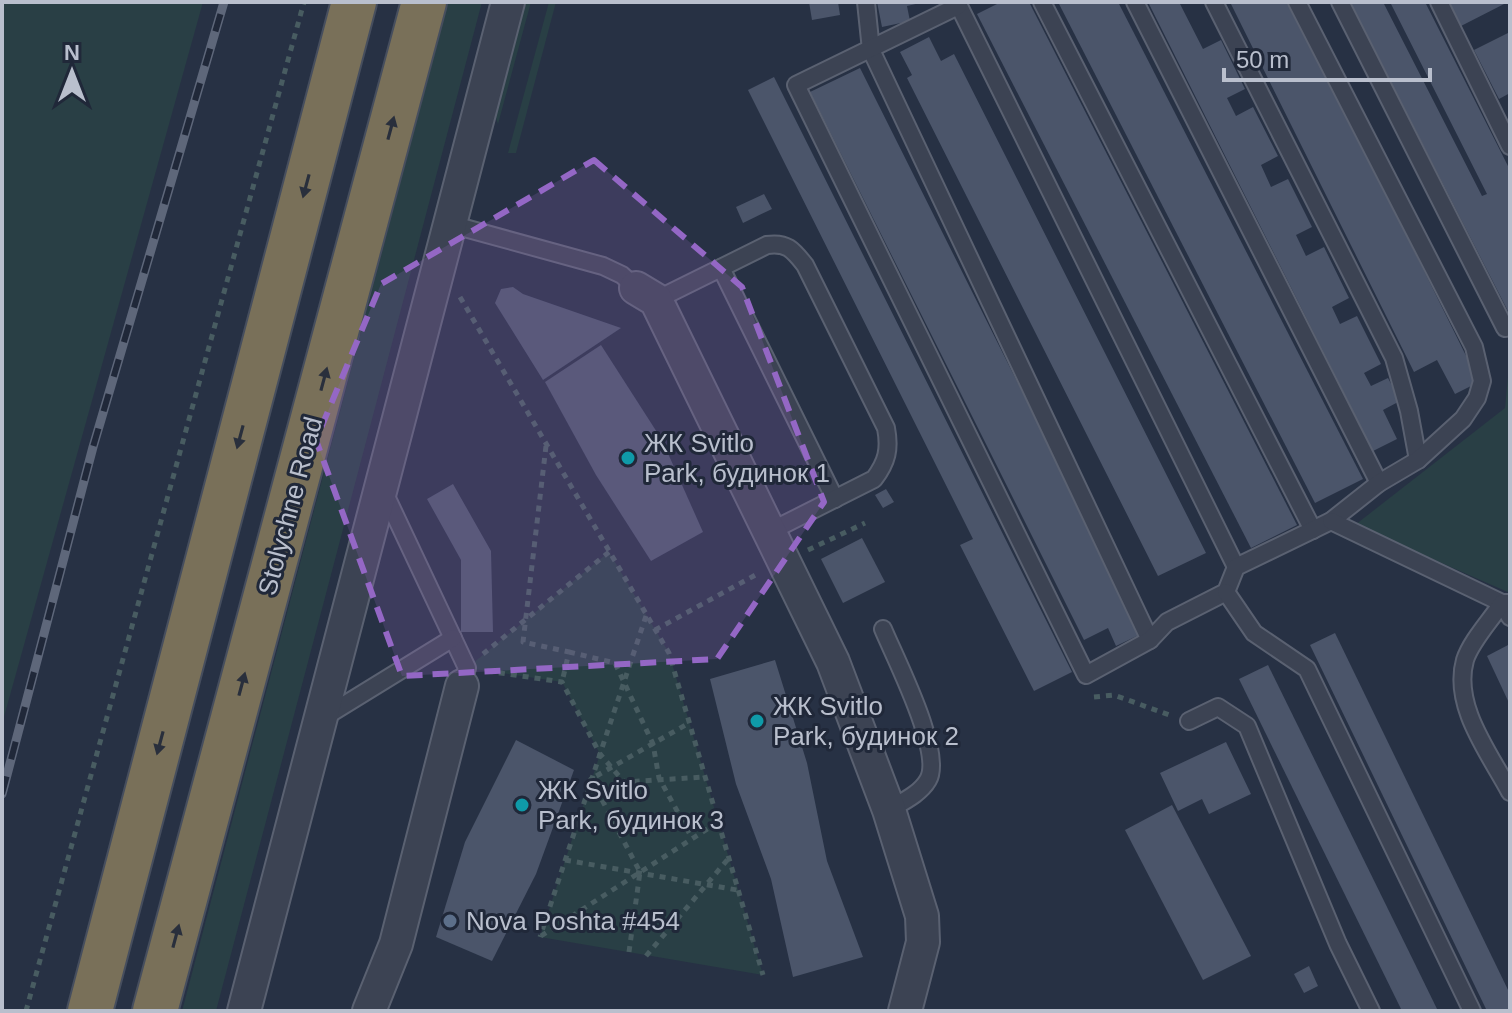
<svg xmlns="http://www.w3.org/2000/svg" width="1512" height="1013" font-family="Arial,sans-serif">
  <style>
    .green { fill: #293f45 }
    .building { fill: #4b556a }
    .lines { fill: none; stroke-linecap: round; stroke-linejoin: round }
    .lane-casing { stroke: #5a6171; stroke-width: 20 }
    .street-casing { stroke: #5a6171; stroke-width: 36 }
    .highway-casing { stroke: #464e5e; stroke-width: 48 }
    .path { stroke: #485c61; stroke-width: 5; stroke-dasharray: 6 6; stroke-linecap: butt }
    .lane { stroke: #3c4353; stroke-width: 16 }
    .street { stroke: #3c4353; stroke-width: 32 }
    .highway { stroke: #797059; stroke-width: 44 }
    .rail-casing { stroke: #5e677a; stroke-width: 9 }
    .rail { stroke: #202839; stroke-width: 6; stroke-dasharray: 18; stroke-linecap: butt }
    .oneway { fill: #292f3c }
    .marked { fill: #9467c5; fill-opacity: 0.2; stroke: #9467c5; stroke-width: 6; stroke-dasharray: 16 10; stroke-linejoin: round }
    .culture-dot { fill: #0f9aa8; stroke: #202839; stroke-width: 3 }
    .service-dot { fill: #5c6f8a; stroke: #202839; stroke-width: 3 }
    .labels { text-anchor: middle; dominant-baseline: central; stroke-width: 6; stroke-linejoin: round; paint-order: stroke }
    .poi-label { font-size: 26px; fill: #b9bfcd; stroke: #202839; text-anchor: start }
    .street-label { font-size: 26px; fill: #b9bfcd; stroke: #202839 }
  </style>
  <rect width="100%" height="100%" fill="#273144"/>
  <g class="green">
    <path d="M2,2H203L2,724Z"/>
    <path d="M448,2H482L216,1011H182Z"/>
    <path d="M519,2H531L498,124L492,106Z"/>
    <path d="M549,2H556L516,153H508Z"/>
    <path d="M1510,356V593L1355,525L1505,408Z"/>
    <path d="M609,552L669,653L763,975L540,937L600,754L562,682L467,668Z"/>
  </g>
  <g class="building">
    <path d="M809,2H838L840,15L812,20Z"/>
    <path d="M877,2H920V3L907,6L910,21L882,27Z"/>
    <path d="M1001,2H1029L1297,525L1251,548L977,14Z"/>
    <path d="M1058,2H1118L1363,479L1315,503Z"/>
    <path d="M1148,2H1179L1203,49L1221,40L1245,89L1227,98L1236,116L1253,107L1278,156L1261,165L1271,187L1288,179L1312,227L1296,235L1306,256L1324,247L1349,298L1332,307L1340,324L1357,316L1381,364L1364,373L1371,386L1388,378L1400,401L1383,410L1397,439L1373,451Z"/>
    <path d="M1230,2H1291L1479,382L1455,394L1437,360L1414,372Z"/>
    <path d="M1350,2H1383L1482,196L1487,194L1390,2H1425L1510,170V315Z"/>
    <path d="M1449,2H1508L1461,26Z"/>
    <path d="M1510,32V93L1499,99L1474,50Z"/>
    <path d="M929,37L941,61L954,54L1206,553L1158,576L907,78L912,75L900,52Z"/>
    <path d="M860,68L1143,633L1116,646L1108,628L1084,640L810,92Z"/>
    <path d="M774,77L1072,672L1034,691L960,545L973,539L748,90Z"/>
    <path d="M764,194L772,209L743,223L736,207Z"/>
    <path d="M513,287L523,294L621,328L543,380L495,303L501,289Z"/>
    <path d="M601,345L662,440L703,532L651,561L596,475L545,382Z"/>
    <path d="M453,484L491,551L493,632H461V560L427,499Z"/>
    <path d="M886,489L894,502L883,508L875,495Z"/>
    <path d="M862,538L885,582L843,603L821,559Z"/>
    <path d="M1335,633L1510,994V1011H1487L1310,645Z"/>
    <path d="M1510,644V705L1487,656Z"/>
    <path d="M775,660L807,763L827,861L863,957L793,977L771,879L736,784L710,679Z"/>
    <path d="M1268,665L1415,964L1438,1011H1402L1239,679Z"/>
    <path d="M516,740L574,770L536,874L492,961L436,937L465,842Z"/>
    <path d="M1226,742L1251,794L1209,814L1202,799L1178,811L1160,773Z"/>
    <path d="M1172,805L1251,956L1203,980L1125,830Z"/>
    <path d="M1309,966L1318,986L1304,993L1294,974Z"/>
  </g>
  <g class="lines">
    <defs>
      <g id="lane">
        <path d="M866,2L871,50L1150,640"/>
        <path d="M957,2L1236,567"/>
        <path d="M1042,2L1313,530"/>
        <path d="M1135,2L1379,483"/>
        <path d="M1214,2L1394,358L1409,411L1418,460"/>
        <path d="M1340,2L1505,328"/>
        <path d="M1439,2L1510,146"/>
        <path d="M958,6L796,85L1086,675L1150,640L1167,622L1226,592L1236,567L1331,521L1379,483L1418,460L1463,419L1477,398L1482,381L1474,347L1297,2"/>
        <path d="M450,224L603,266L622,275L636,288"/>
        <path d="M721,268L835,499"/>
        <path d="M656,300L767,245C787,242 793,250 805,265L886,428C890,449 887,462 874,479L769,532"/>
        <path d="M384,492L467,668L462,686"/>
        <path d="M1331,521L1502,603L1510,617"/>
        <path d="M1226,592L1254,633L1307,669L1472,1011"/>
        <path d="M1510,603H1502C1491,620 1471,641 1465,660C1452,706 1490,754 1510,792"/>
        <path d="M883,629C895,658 944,753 928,780C920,794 902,802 889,810"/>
        <path d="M323,718L453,638"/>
        <path d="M1189,721L1218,707L1247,726L1338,944L1371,1011"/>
      </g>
      <g id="street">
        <path d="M636,288L656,300L833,662L889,810L922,916L923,942L905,1011"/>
        <path d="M244,1011L508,2"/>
        <path d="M369,1011L396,944L462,686"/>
      </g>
      <g id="highway">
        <path d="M90,1011L354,2"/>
        <path d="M155,1011L424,2"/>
      </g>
    </defs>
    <use href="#lane" class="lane-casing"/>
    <use href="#street" class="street-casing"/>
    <use href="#highway" class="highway-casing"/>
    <g class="path">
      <path d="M460,297L669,653L763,975"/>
      <path d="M546,446L523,642L569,652L562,682"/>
      <path d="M808,550L865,523"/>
      <path d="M646,616L600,754L624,782L705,777"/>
      <path d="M655,630L759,573"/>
      <path d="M569,652L615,663L653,744L659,778L692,838"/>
      <path d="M483,654L609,552"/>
      <path d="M487,671L562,682L600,754L540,937"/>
      <path d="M1094,697L1114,695L1172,716"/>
      <path d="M565,860L737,890"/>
      <path d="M541,936L718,822"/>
      <path d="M629,952L640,872L591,779L689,723"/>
      <path d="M646,956L728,859"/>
      <path d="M26,1011L304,2"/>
    </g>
    <use href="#lane" class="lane"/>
    <use href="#street" class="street"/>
    <use href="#highway" class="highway"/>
    <defs>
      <path id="rail" d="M2,794L93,447L224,2"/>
    </defs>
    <use href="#rail" class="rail-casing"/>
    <use href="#rail" class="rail"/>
  </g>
  <defs><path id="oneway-solid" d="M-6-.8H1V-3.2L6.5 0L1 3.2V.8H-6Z" transform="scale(2)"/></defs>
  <g class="oneway">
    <use href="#oneway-solid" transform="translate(391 128) rotate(-75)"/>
    <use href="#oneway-solid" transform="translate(306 186) rotate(105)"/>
    <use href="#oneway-solid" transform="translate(324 379) rotate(-75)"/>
    <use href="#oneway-solid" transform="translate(240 437) rotate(105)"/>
    <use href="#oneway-solid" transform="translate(242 684) rotate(-75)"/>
    <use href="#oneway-solid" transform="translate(160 743) rotate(105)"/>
    <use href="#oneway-solid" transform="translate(176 936) rotate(-75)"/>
  </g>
  <path class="marked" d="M594,160L742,287L824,502L717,659L402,676L316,440L381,284Z"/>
  <g class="culture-dot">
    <circle cx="628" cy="458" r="8"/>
    <circle cx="757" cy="721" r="8"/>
    <circle cx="522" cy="805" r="8"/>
  </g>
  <circle class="service-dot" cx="450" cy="921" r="8"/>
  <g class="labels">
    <g class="poi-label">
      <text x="644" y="443">ЖК Svitlo<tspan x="644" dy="30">Park, будинок 1</tspan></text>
      <text x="773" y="706">ЖК Svitlo<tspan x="773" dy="30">Park, будинок 2</tspan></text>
      <text x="538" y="790">ЖК Svitlo<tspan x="538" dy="30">Park, будинок 3</tspan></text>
      <text x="466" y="921">Nova Poshta #454</text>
    </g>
    <g class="street-label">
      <text transform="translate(290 506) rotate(-75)">Stolychne Road</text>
    </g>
  </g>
  <rect width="1512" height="1013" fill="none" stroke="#b9bfcd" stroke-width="8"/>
  <g transform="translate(72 72)" stroke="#202839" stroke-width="6" paint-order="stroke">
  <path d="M0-6L14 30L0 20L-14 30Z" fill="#b9bfcd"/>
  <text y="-12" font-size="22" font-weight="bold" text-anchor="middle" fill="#b9bfcd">N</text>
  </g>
  <path d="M1224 68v12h206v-12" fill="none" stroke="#b9bfcd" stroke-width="4"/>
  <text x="1236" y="68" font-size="24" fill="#b9bfcd" stroke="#202839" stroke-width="6" paint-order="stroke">50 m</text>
</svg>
